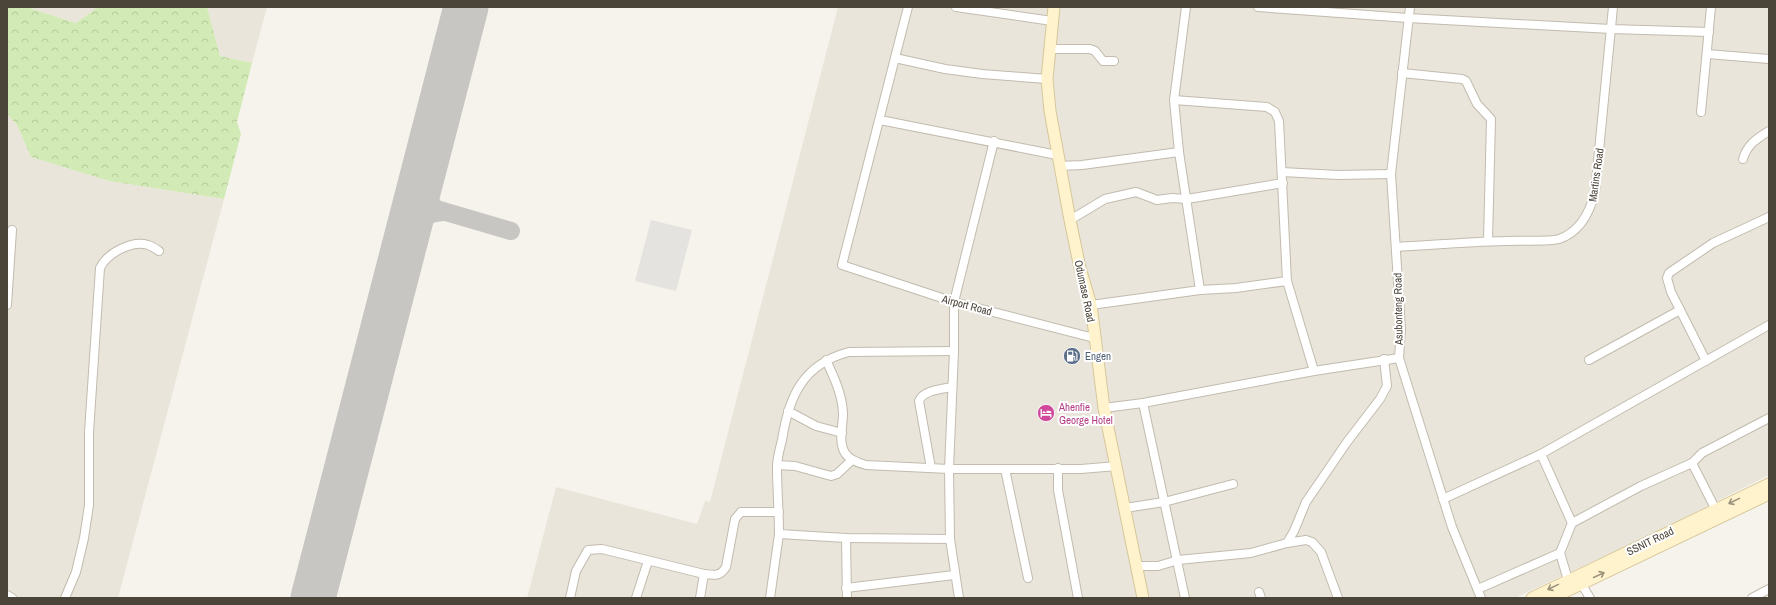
<svg xmlns="http://www.w3.org/2000/svg" width="1776" height="605" font-family="'Archivo Narrow',sans-serif">
  <style>
    .residential { fill: #eae5da }
    .forest { fill: url(#forest-crowns) }
    .parking { fill: #e5e3e0 }
    .lines { fill: none; stroke-linecap: round; stroke-linejoin: round }
    .taxiway { stroke: #c8c6c3; stroke-width: 18 }
    .runway { stroke: #c8c6c3; stroke-width: 45 }
    .street-casing { stroke: #c2bbae; stroke-width: 10 }
    .secondary-casing { stroke: #d6c79b; stroke-width: 13 }
    .street { stroke: #fff; stroke-width: 8 }
    .secondary { stroke: #fff3cd; stroke-width: 11 }
    .oneway { stroke: #9c937c }
    .labels { text-anchor: middle; dominant-baseline: central; stroke-width: 4; stroke-linejoin: round; paint-order: stroke }
    .street-label { font-size: 11px; fill: #4b4439; stroke: #fff }
    .service-label { font-size: 11px; fill: #4e5e75; stroke: #fff; text-anchor: start }
    .hotel-label { font-size: 11px; fill: #b23c85; stroke: #fff; text-anchor: start }
  </style>
  <defs>
    <pattern id="forest-crowns" width="20" height="18" patternUnits="userSpaceOnUse"><rect width="20" height="18" fill="#d2eab5"/><path d="M2 6a3 3 0 1 1 6 0M12 15a3 3 0 1 1 6 0" fill="none" stroke="#b6ca9c"/></pattern>
  </defs>
  <rect width="100%" height="100%" fill="#f6f3ec"/>
  <g class="residential">
    <path d="M26,7H98L76,23Z"/>
    <path d="M207,7H267L252,63L220,56Z"/>
    <path d="M838,7H1769V475L1651,534L1515,598H527L556,487L697,524L705,501L710,502Z"/>
    <path d="M7,114L17,125L31,157L109,181L224,199L118,598H7Z"/>
  </g>
  <path class="forest" d="M7,7H26L76,23L98,7H207L220,56L252,63L237,122L241,134L224,199L109,181L31,157L17,125L7,114Z"/>
  <path class="parking" d="M651,220L692,230L676,291L635,281Z"/>
  <g class="lines">
    <g class="taxiway">
      <path d="M422,178C424,190 427,201 436,209L511,231"/>
      <path d="M407,234C417,220 426,213 444,212"/>
    </g>
    <path class="runway" d="M313,598L466,7"/>
    <defs>
      <g id="street">
        <path d="M908,7L842,265L954,302L1094,338"/>
        <path d="M956,7L1052,21"/>
        <path d="M1186,7L1174,100L1179,152L1200,290"/>
        <path d="M1258,7L1408,18L1611,29L1709,32"/>
        <path d="M1410,7L1391,174L1401,329L1399,358L1452,527L1481,598"/>
        <path d="M1049,49H1090L1095,51L1103,61H1114"/>
        <path d="M1707,54L1769,59"/>
        <path d="M895,58L945,69L982,74L1047,79"/>
        <path d="M1402,73L1462,79L1466,81L1477,104L1491,119L1488,241"/>
        <path d="M1174,100L1267,107L1275,112L1279,121L1287,281"/>
        <path d="M1701,112L1711,7"/>
        <path d="M880,120L1057,155"/>
        <path d="M1743,159C1747,145 1756,139 1769,131"/>
        <path d="M1059,166L1082,165L1179,152"/>
        <path d="M1282,172L1338,175L1391,174"/>
        <path d="M1070,220L1105,199L1136,192L1157,200L1172,198L1187,199L1283,183"/>
        <path d="M1396,247C1432,245 1468,242 1504,241C1516,240 1549,242 1559,239C1580,232 1590,212 1595,192L1613,7"/>
        <path d="M7,305L12,230"/>
        <path d="M1091,305L1200,290L1236,288L1287,281L1314,371L1399,358"/>
        <path d="M826,360C834,377 842,394 843,413C843,426 838,442 845,453C849,460 859,463 866,465L949,469L954,351V302L994,141"/>
        <path d="M1589,360L1680,310"/>
        <path d="M1706,361L1671,292L1667,278L1669,273L1713,243L1769,217"/>
        <path d="M1143,403L1185,598"/>
        <path d="M1104,408L1143,403L1314,371"/>
        <path d="M788,411L816,426L842,433"/>
        <path d="M1541,454L1572,523L1560,553L1568,580"/>
        <path d="M777,465L795,466L831,476L837,474L852,460"/>
        <path d="M931,468L919,401C923,390 942,389 952,387"/>
        <path d="M1058,468V490L1078,598"/>
        <path d="M1005,469L1028,578"/>
        <path d="M1443,499L1541,454L1769,325"/>
        <path d="M1125,508L1164,502L1233,484"/>
        <path d="M1716,510L1692,463L1702,453L1769,418"/>
        <path d="M1572,523L1641,486L1692,463"/>
        <path d="M846,538L847,598"/>
        <path d="M950,539L846,538L779,534C779,511 777,489 777,467C777,458 780,448 782,440C789,396 803,364 849,352L954,351"/>
        <path d="M1287,543L1306,540L1312,542L1321,552L1338,598"/>
        <path d="M1137,566H1158L1178,560L1251,553L1287,543L1294,531L1306,502L1347,442L1380,399L1387,386L1384,359"/>
        <path d="M1579,580L1590,598"/>
        <path d="M846,588L954,575"/>
        <path d="M1478,589L1560,553"/>
        <path d="M1259,592L1261,598"/>
        <path d="M7,595L12,598"/>
        <path d="M65,598L76,572L84,538L89,505V432L100,268C107,253 132,240 148,245C152,246 156,249 159,251"/>
        <path d="M570,598L576,571L588,550L602,549L704,574"/>
        <path d="M636,598L648,561"/>
        <path d="M700,598L704,574C714,575 720,577 726,567L735,519L741,512H779"/>
        <path d="M770,598L779,534"/>
        <path d="M959,598L950,539L949,469H1081L1117,466"/>
        <path d="M1752,598L1769,589"/>
      </g>
      <g id="secondary">
        <path d="M1054,7L1047,79L1050,111L1070,220L1080,268L1091,305L1104,408L1143,598"/>
        <path d="M1532,598L1769,484"/>
        <path d="M1552,598L1769,494"/>
      </g>
    </defs>
    <use href="#street" class="street-casing"/>
    <use href="#secondary" class="secondary-casing"/>
    <use href="#street" class="street"/>
    <use href="#secondary" class="secondary"/>
  </g>
  <defs><path id="oneway-shaft" d="M-6 0H5M1.5-3L5.5 0L1.5 3" fill="none" stroke-width="1.6" stroke-linecap="round" stroke-linejoin="round"/></defs>
  <g class="oneway">
    <use href="#oneway-shaft" transform="translate(1734 501) rotate(154)"/>
    <use href="#oneway-shaft" transform="translate(1599 575) rotate(-25)"/>
    <use href="#oneway-shaft" transform="translate(1553 587) rotate(154)"/>
  </g>
  <defs>
    <symbol id="fuel-disc" viewBox="-11 -11 22 22"><circle r="9.5" fill="#5c6f8a" stroke="#fff"/><path d="M-5.5-6h7V0h2V4h1.3V-2.5L3-4.5l.8-.8L6-3V5H2.5V1h-1V6h-7ZM-4.2-4.7v3.2H.2V-4.7Z" fill="#fff"/></symbol>
    <symbol id="hotel-disc" viewBox="-11 -11 22 22"><circle r="9.5" fill="#d1479c" stroke="#fff"/><path d="M-6-4.5h1.5V1H6V5H4.5V3h-9V5H-6ZM-4 0a1.8 1.8 0 1 1 3.6 0ZM.5 0V-2.5h3Q6-2.5 6 0Z" fill="#fff"/></symbol>
  </defs>
  <g fill-rule="evenodd">
    <use href="#fuel-disc" x="1062" y="346" width="20" height="20"/>
    <use href="#hotel-disc" x="1036" y="403" width="20" height="20"/>
  </g>
  <g class="labels">
    <g class="street-label">
      <text transform="translate(1596 175) rotate(-82)">Martins Road</text>
      <text transform="translate(1085 291) rotate(78)">Odumase Road</text>
      <text transform="translate(967 305) rotate(15)">Airport Road</text>
      <text transform="translate(1398 309) rotate(-91)">Asubonteng Road</text>
      <text transform="translate(1650 541) rotate(-26)">SSNIT Road</text>
    </g>
    <g class="service-label">
      <text x="1085" y="356">Engen</text>
    </g>
    <g class="hotel-label">
      <text x="1059" y="407">Ahenfie<tspan x="1059" dy="13">George Hotel</tspan></text>
    </g>
  </g>
  <rect width="1776" height="605" fill="none" stroke="#4b4439" stroke-width="16"/>
</svg>
